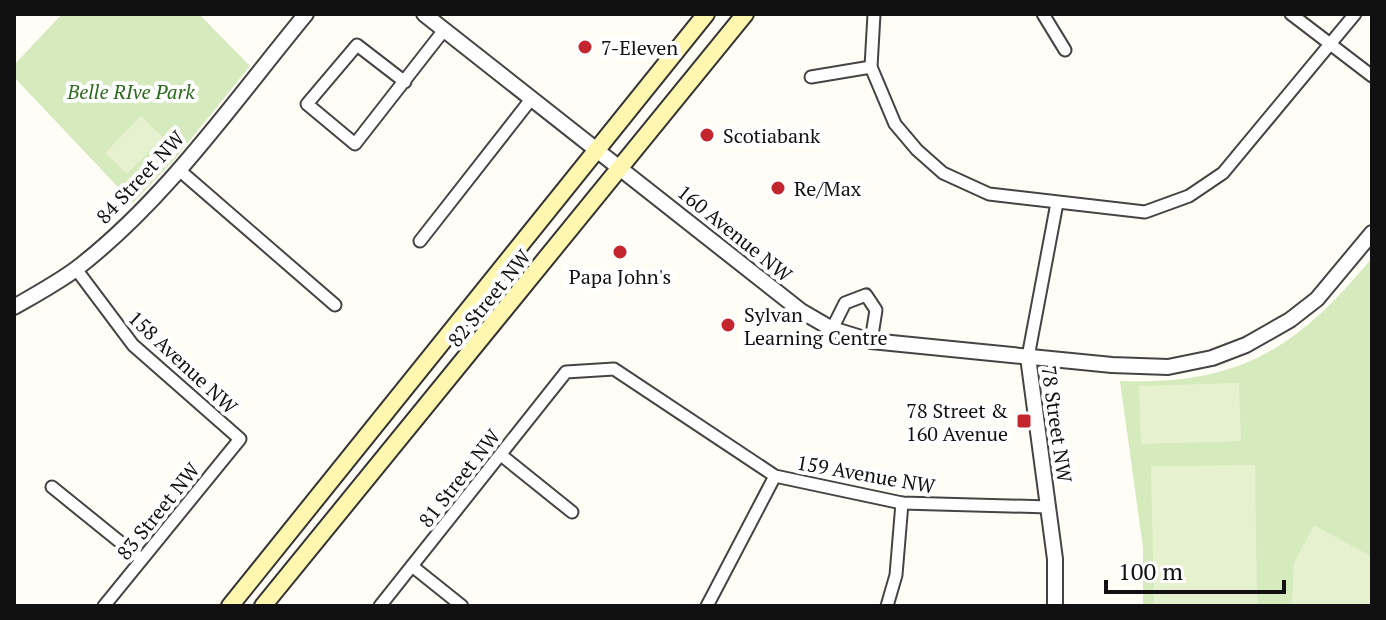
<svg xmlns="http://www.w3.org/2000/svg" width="1386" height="620" font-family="'PT Serif',serif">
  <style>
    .green { fill: #d5ebbd }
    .pitch { fill: #e6f2cf }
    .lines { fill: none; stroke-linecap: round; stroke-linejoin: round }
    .minor-casing { stroke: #444; stroke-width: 15 }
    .tertiary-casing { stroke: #444; stroke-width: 18 }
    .secondary-casing { stroke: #333; stroke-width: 20 }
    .minor { stroke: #fff; stroke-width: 11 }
    .tertiary { stroke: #fff; stroke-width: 14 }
    .secondary { stroke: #fff6b0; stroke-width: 16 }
    .poi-dot { fill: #c4262e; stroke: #fff; stroke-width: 3 }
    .labels { text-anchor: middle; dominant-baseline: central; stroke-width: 8; stroke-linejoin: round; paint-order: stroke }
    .poi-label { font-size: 20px; fill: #111; stroke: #fff; text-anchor: start }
    .park-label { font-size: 20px; font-style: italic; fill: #2f6b1f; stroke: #fff }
    .street-label { font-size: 20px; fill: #111; stroke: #fff }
  </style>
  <rect width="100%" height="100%" fill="#fffdf5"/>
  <g class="green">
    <path d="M62,14H199L250,66L174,160L133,203L14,77V65Z"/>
    <path d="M1372,258V606H1143V548L1120,381C1241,385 1297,348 1372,258Z"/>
  </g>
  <g class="pitch">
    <path d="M141,116L163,137L127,174L105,153Z"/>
    <path d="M1239,383L1241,441L1141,444L1139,386Z"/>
    <path d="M1255,465L1257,606H1154L1151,466Z"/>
    <path d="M1314,525L1372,557V606H1292L1294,563Z"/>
  </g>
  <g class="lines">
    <defs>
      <g id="minor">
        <path d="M874,14L871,67L895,124L917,150L943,173L989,194L1145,212L1189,196L1223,173L1355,14"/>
        <path d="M1043,14L1065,50"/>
        <path d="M1291,14L1372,76"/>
        <path d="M811,77L871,67"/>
        <path d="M405,82L357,45L307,104L355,144L444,30"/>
        <path d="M178,169L335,305"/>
        <path d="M420,241L532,98"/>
        <path d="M76,269L133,345L240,439L104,606"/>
        <path d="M832,329L845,303L866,295L876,310L871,341"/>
        <path d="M1028,357L1057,203"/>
        <path d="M501,455L572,512"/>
        <path d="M52,487L141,559"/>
        <path d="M412,566L462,606"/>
        <path d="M380,606L566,372L614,369L775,476L902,503L1049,507"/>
        <path d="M707,606L775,476"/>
        <path d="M887,606L896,575L902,503"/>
      </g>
      <g id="tertiary">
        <path d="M424,14L801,311L832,329L871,341L1112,365L1168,367L1212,358L1246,345L1290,320L1317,299L1372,233"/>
        <path d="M14,307C35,295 57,283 76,269C166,200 234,101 306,14"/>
        <path d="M1028,357L1055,559V606"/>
      </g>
      <g id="secondary">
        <path d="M230,606L706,14"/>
        <path d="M263,606L745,14"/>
      </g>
    </defs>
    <use href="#minor" class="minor-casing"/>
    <use href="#tertiary" class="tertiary-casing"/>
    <use href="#secondary" class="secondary-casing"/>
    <use href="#minor" class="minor"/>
    <use href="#tertiary" class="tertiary"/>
    <use href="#secondary" class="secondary"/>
  </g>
  <g class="poi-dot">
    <circle cx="585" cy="47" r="8"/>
    <circle cx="707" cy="135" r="8"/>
    <circle cx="778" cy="188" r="8"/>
    <circle cx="620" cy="252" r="8"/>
    <circle cx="728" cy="325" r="8"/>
    <rect x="1016" y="413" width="16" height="16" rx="4"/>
  </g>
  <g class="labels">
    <g class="poi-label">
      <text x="601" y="47">7-Eleven</text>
      <text x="723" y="135">Scotiabank</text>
      <text x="794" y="188">Re/Max</text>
      <text x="620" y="276" text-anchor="middle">Papa John's</text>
      <text x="744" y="314">Sylvan<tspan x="744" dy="23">Learning Centre</tspan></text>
      <text x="1008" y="410" text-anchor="end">78 Street &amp;<tspan x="1008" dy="23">160 Avenue</tspan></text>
    </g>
    <g class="park-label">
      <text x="131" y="91">Belle RIve Park</text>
    </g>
    <g class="street-label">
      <text transform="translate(140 177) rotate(-47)">84 Street NW</text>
      <text transform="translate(735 233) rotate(39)">160 Avenue NW</text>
      <text transform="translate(489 298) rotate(-51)">82 Street NW</text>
      <text transform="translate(183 362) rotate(43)">158 Avenue NW</text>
      <text transform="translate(1057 424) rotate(82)">78 Street NW</text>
      <text transform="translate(866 474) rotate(10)">159 Avenue NW</text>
      <text transform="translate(459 478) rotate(-52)">81 Street NW</text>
      <text transform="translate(158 511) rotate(-51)">83 Street NW</text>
    </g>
  </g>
  <rect width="1386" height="620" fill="none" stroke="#111111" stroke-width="32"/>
  <path d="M1106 580v12h178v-12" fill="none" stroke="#111111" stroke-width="4"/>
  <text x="1118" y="580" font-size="24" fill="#111111" stroke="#ffffff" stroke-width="6" paint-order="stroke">100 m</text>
</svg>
